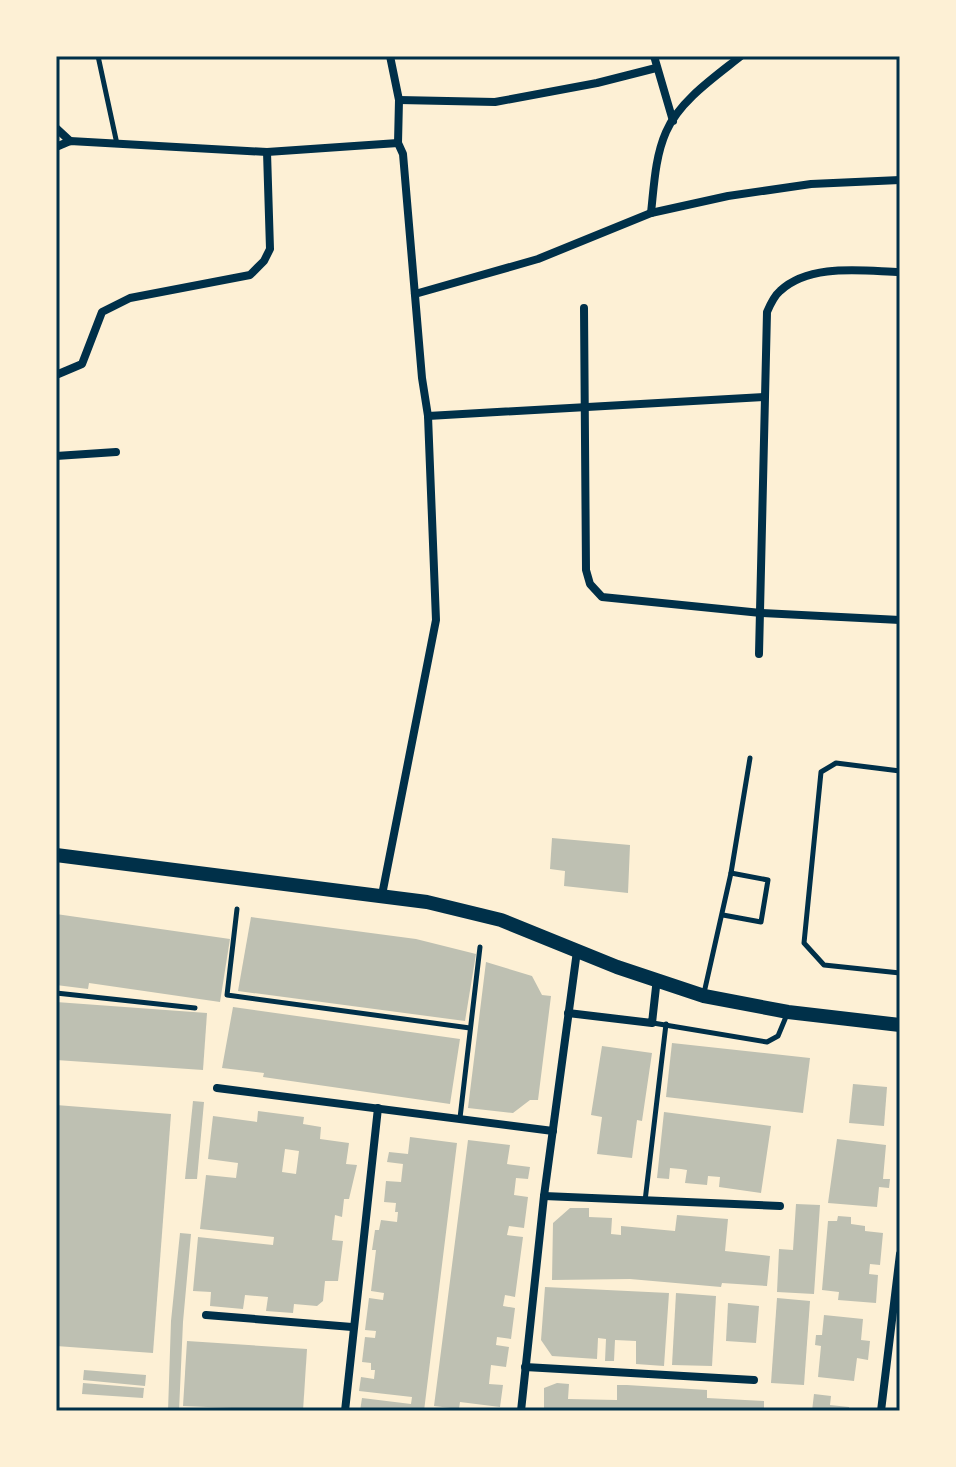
<svg xmlns="http://www.w3.org/2000/svg" width="956" height="1467" font-family="Spectral,serif">
  <style>
    .building { fill: #bec0b2; fill-rule: evenodd }
    .lines { fill: none; stroke-linecap: round; stroke-linejoin: round }
    .service { stroke: #003049; stroke-width: 5 }
    .minor { stroke: #003049; stroke-width: 8 }
    .secondary { stroke: #003049; stroke-width: 14 }
    .neatline { fill: none; stroke: #003049; stroke-width: 3 }
  </style>
  <rect width="100%" height="100%" fill="#fdf0d5"/>
  <g class="building">
    <path d="M552,838L630,845L628,893L564,886L565,871L550,869Z"/>
    <path d="M56,914L230,939L220,1002L89,983L88,989L56,985Z"/>
    <path d="M251,917L416,939L476,954L465,1021L238,991Z"/>
    <path d="M486,962L532,976L542,995L551,996L538,1100H530L513,1113L468,1108Z"/>
    <path d="M56,1002L207,1013L203,1070L56,1060Z"/>
    <path d="M233,1007L460,1039L450,1104L263,1077L264,1073L222,1068Z"/>
    <path d="M672,1043L810,1058L803,1113L666,1097Z"/>
    <path d="M602,1046L652,1053L642,1121L637,1120L632,1158L597,1154L602,1117L591,1115Z"/>
    <path d="M853,1084L887,1087L884,1126L849,1123Z"/>
    <path d="M193,1101L204,1102L197,1179H185Z"/>
    <path d="M56,1105L171,1114L153,1353L56,1346Z"/>
    <path d="M258,1111L304,1117L303,1124L321,1127L320,1139L349,1143L346,1164L357,1165L349,1199H344L342,1217L335,1215L332,1240L343,1241L338,1281H325L323,1301L317,1306L294,1304L293,1313L266,1311L268,1297L245,1295L243,1309L210,1306L211,1292L193,1291L198,1237L273,1245L274,1237L200,1229L206,1175L236,1178L238,1163L208,1159L213,1116L257,1122ZM285,1149L299,1151L296,1174L282,1172Z"/>
    <path d="M664,1112L771,1126L761,1193L719,1187L720,1177L708,1176L707,1185L685,1183L687,1170L681,1169L670,1168L669,1179L657,1178Z"/>
    <path d="M410,1137L457,1143L424,1411H360L362,1398L411,1404L412,1397L359,1391L361,1377L374,1379L375,1370H371V1363L362,1362L365,1337L375,1338L376,1331L365,1330L369,1298L383,1300L384,1293L371,1291L376,1250H372L375,1230H379L381,1220L397,1222L398,1212H395L396,1203L384,1202L386,1181L401,1182L403,1164L387,1162L389,1152L408,1154Z"/>
    <path d="M837,1139L886,1145L883,1179H890L889,1188L879,1187L877,1207L828,1203Z"/>
    <path d="M468,1140L510,1145L507,1164L530,1167L528,1179L516,1178L514,1195L528,1197L524,1228L509,1226L507,1235L523,1237L515,1297L505,1295L503,1306L515,1308L511,1339L497,1337L496,1345L509,1347L506,1367L491,1365L489,1384L503,1385L500,1407L460,1402L459,1409L434,1406Z"/>
    <path d="M796,1204L820,1205L814,1294L777,1292L779,1249L793,1250Z"/>
    <path d="M570,1208H589V1217L612,1218L611,1234L621,1235V1226L675,1231L677,1215L728,1219L725,1251L770,1256L767,1286L722,1283L721,1287L630,1279L552,1280L553,1223Z"/>
    <path d="M838,1216L851,1217V1224L865,1226V1231L883,1233L880,1265L870,1264L869,1274L878,1275L876,1303L838,1300L839,1292L822,1290L828,1221H837Z"/>
    <path d="M180,1233L191,1234L183,1322L179,1411H168L171,1321Z"/>
    <path d="M545,1287L669,1293L664,1366L636,1364V1341L615,1340L614,1361H605L606,1339L598,1338L597,1359L552,1356L541,1340Z"/>
    <path d="M676,1293L716,1296L712,1366L672,1365Z"/>
    <path d="M777,1298L810,1301L804,1385L771,1383Z"/>
    <path d="M728,1303L759,1306L756,1343L726,1341Z"/>
    <path d="M824,1315L863,1319L861,1340L870,1341L868,1360L857,1358L854,1381L818,1377L821,1346L815,1345L816,1335H822Z"/>
    <path d="M187,1341L307,1349L303,1411L183,1406Z"/>
    <path d="M84,1370L146,1375L145,1386L83,1380Z"/>
    <path d="M83,1383L144,1388L143,1398L82,1394Z"/>
    <path d="M557,1383L569,1384L568,1399L617,1400V1385H627L707,1390V1398L764,1401V1411H544V1388Z"/>
    <path d="M814,1394L831,1396L830,1405L849,1407V1411H812Z"/>
  </g>
  <g class="lines">
    <g class="service">
      <path d="M98,56L117,144"/>
      <path d="M900,771L836,763L821,772L804,943L824,965L900,973"/>
      <path d="M731,873L750,758"/>
      <path d="M237,909L227,995L470,1028"/>
      <path d="M56,993L195,1008"/>
      <path d="M704,993L731,873L768,880L761,922L723,915"/>
      <path d="M653,1023L767,1042L778,1036L788,1012"/>
      <path d="M460,1118L480,947"/>
      <path d="M645,1201L666,1024"/>
    </g>
    <g class="minor">
      <path d="M390,56L399,100L398,143"/>
      <path d="M654,56L673,121"/>
      <path d="M399,100L495,102L597,83L656,68"/>
      <path d="M56,128L70,141"/>
      <path d="M56,147L70,141L267,152L398,143L403,154L422,378L428,416L436,620L382,895"/>
      <path d="M651,213C654,186 655,157 666,132C679,101 716,76 741,56"/>
      <path d="M415,294L538,259L651,213L728,196L811,184L900,180"/>
      <path d="M584,308L586,570L590,584L602,597L761,613L900,620"/>
      <path d="M56,375L82,364L102,312L130,298L250,275L264,261L270,249L267,152"/>
      <path d="M428,416L764,397"/>
      <path d="M56,456L116,452"/>
      <path d="M759,654L767,312C770,305 774,296 780,291C810,263 862,271 900,272"/>
      <path d="M568,1013L652,1023L657,978"/>
      <path d="M217,1088L553,1131"/>
      <path d="M544,1196L780,1206"/>
      <path d="M206,1315L352,1327"/>
      <path d="M525,1367L754,1380"/>
      <path d="M345,1411L378,1108"/>
      <path d="M521,1411L544,1196L577,951"/>
      <path d="M881,1411L900,1254"/>
    </g>
    <path class="secondary" d="M56,855L427,902L501,920L617,967L704,996L788,1012L900,1025"/>
  </g>
  <rect width="956" height="1467" fill="none" stroke="#fdf0d5" stroke-width="116"/>
  <rect x="58" y="58" width="840" height="1351" class="neatline"/>
</svg>
